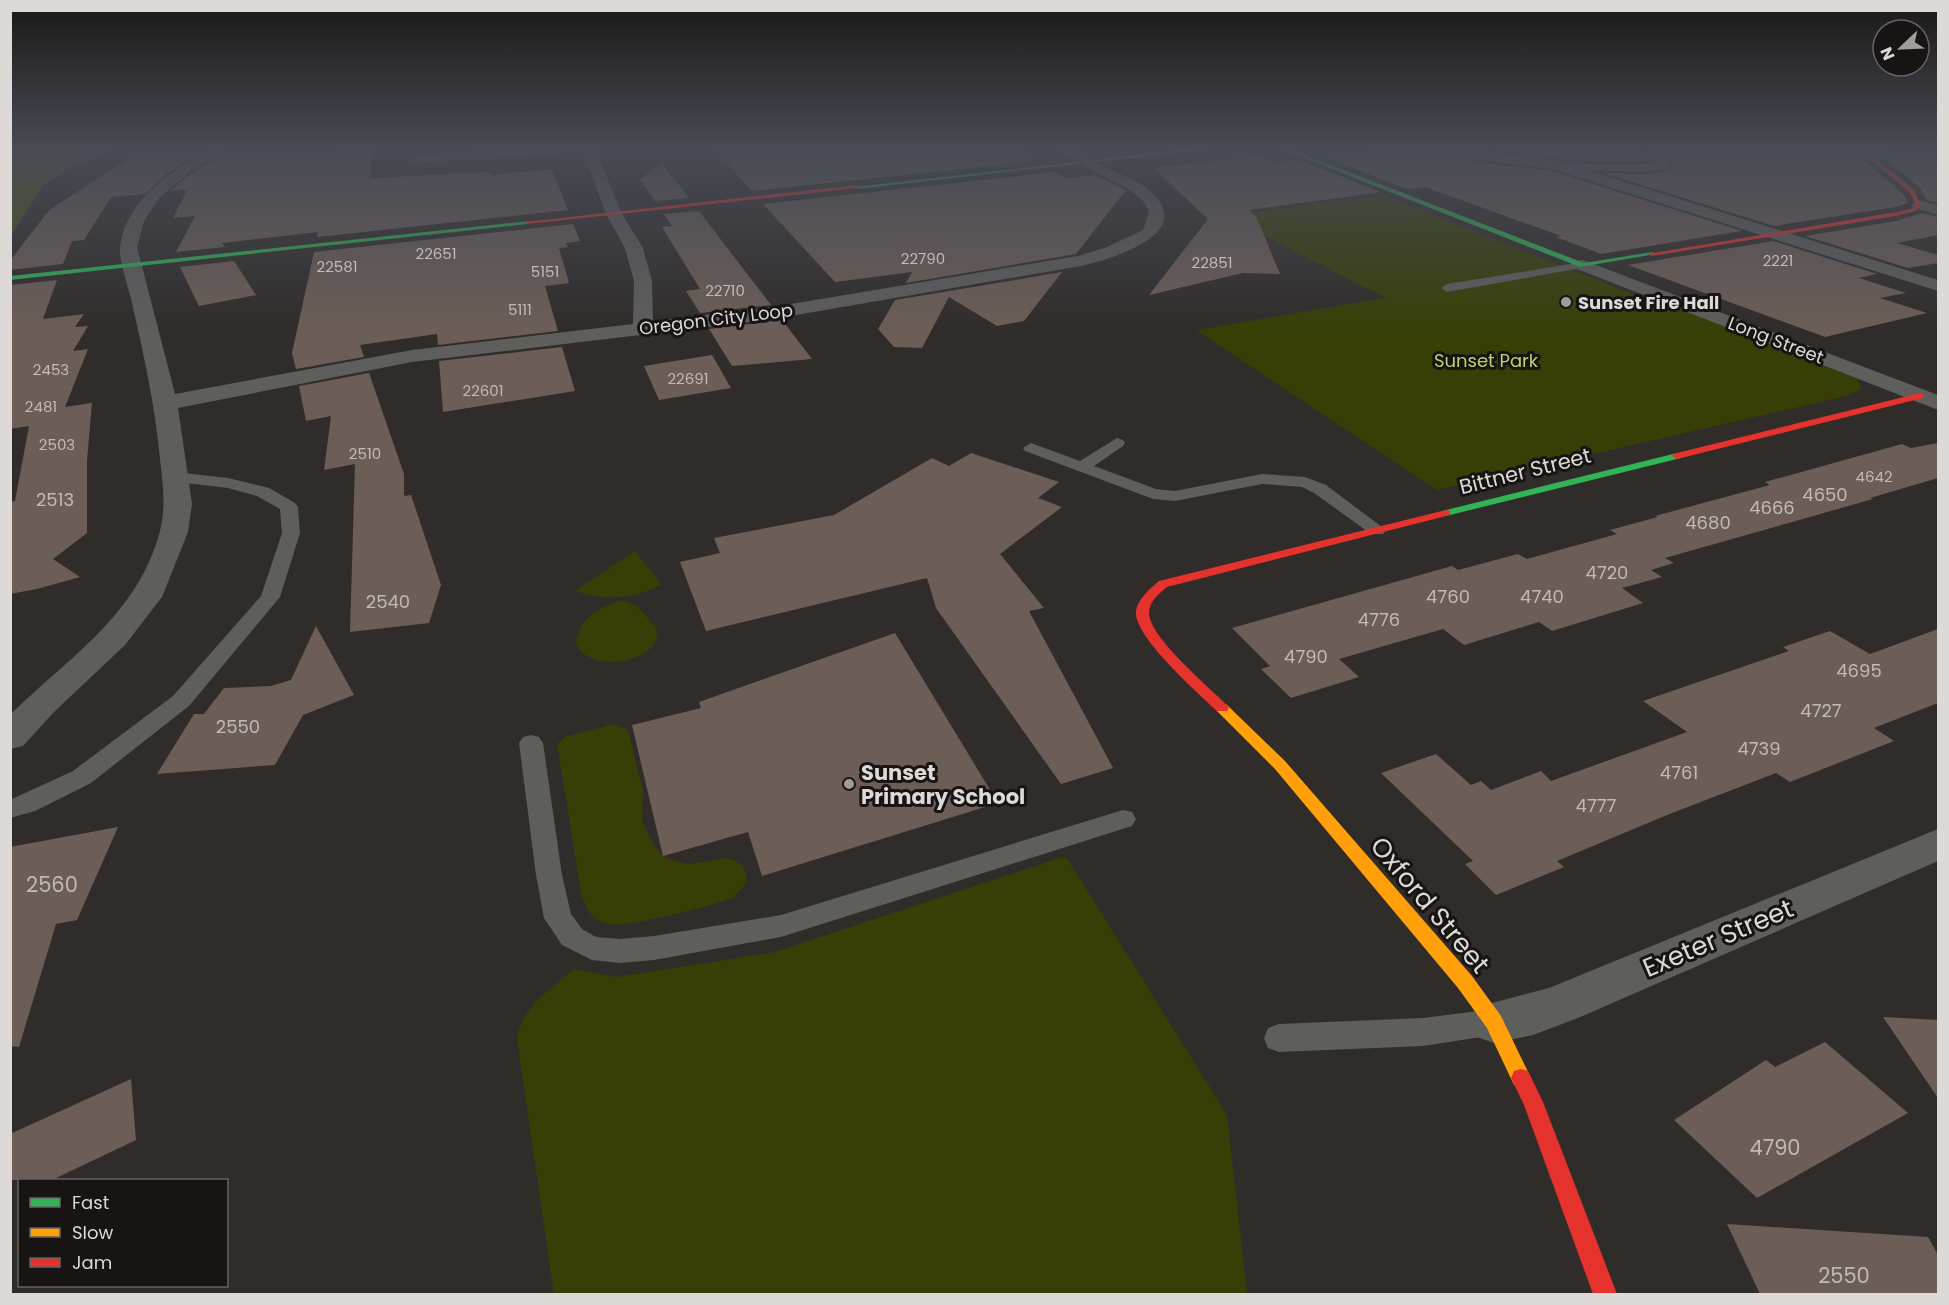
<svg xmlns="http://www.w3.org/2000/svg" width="1949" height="1305" font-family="Poppins,sans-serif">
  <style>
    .green { fill: #373f06 }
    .forest { fill: #4a5513 }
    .building { fill: #6c5e57 }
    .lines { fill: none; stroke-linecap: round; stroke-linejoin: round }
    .lane { fill: #5e5e5c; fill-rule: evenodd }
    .street { fill: #5e5e5c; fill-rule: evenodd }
    .fast { fill: #30b455; fill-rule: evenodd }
    .slow { fill: #ff9f0a; fill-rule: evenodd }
    .jam { fill: #e5322d; fill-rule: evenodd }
    .poi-dot { fill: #a09c9a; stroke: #171413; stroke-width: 2 }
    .labels { text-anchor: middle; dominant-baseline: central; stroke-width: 6; stroke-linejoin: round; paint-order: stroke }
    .far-number-label { font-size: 15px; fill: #c1bab7 }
    .far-poi-label { font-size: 18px; font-weight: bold; fill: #ddd9d7; stroke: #171413; text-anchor: start }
    .far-street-label { font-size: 18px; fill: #ddd9d7; stroke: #171413 }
    .far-park-label { font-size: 18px; fill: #bdd26f; stroke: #171413 }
    .number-label { font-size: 18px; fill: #c1bab7 }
    .street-label { font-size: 21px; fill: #ddd9d7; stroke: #171413 }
    .poi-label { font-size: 21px; font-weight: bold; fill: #ddd9d7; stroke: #171413; text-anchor: start }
    .near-number-label { font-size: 21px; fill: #c1bab7 }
    .near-street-label { font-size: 26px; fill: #ddd9d7; stroke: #171413 }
  </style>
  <rect width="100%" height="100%" fill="#302c2a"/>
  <g class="green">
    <path d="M1383,195L1650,301L1657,300L1858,379L1861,389L1847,396L1437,490L1196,330L1386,298L1226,216Z"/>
    <path d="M635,551L661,584C637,600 602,600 575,591Z"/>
    <path d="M620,601C637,600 645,616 655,627C670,658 592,678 576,644C578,620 599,606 620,601Z"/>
    <path d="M614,724L626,729L629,734L643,791L642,820L653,844L663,856L675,861L689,864L727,858L737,861L744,868L747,875L745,885L733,898C711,906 627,928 607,924C593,920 587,910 582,898L557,744L567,736Z"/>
    <path d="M1060,858H1067L1227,1115L1247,1294H554L517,1040C520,1008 551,989 574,969L617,977L775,952Z"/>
  </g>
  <path class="forest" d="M11,147H120L85,161L43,185L11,236Z"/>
  <g class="building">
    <path d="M372,147L370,178L491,172V175L551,169L568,210L317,237L318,232L222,243L225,247L176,252L195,216L173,218L188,189L170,191L188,176L225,153L334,152Z"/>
    <path d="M712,147H1013L1036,161L752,191Z"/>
    <path d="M1372,147H1441L1451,154L1477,162L1549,170L1742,231L1601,254L1556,237L1561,236L1425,187L1407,189L1322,156L1371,151Z"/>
    <path d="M1474,147H1588L1648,152L1652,161H1581Z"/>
    <path d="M1664,147H1819L1852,150L1904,195L1908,203L1895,207L1774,226L1603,173L1648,174L1669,171L1673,165Z"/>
    <path d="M1876,151L1938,155V203L1927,200L1919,187Z"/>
    <path d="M137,153L136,155L149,153H199L168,173L145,194L111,197L84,240L72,241L63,264L10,270V261L49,210Z"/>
    <path d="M1244,157H1263L1275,162L1297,159L1381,192L1249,210L1256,216L1280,274L1243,273L1149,295L1208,219L1154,168Z"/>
    <path d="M662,163L689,198L655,201L640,179Z"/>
    <path d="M1055,172L1066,178L1095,175L1126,190L1076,254L906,283L912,272L835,282L763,204Z"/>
    <path d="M699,211L771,305L700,313L686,291L700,289L662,227L672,226L664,214Z"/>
    <path d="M1922,213L1938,217V235L1897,243L1938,255V263L1908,268L1805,236L1896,221Z"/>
    <path d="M573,224L580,241L566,243L568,247L559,248L569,283L545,286L558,331L438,345L437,334L360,345L364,357L296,369L292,353L314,252Z"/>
    <path d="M1773,241L1877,274L1859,278L1906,293L1880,298L1927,313L1825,337L1628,265Z"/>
    <path d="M234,261L256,295L199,306L180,267Z"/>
    <path d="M1062,272L1024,321L997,326L949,297L922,348L894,347L878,329L895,300Z"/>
    <path d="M57,280L43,319L84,314L75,327L88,326L73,351L88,349L65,407L92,403L87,461V533L53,559L80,577L37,589L10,594V502L15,501L29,426L10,429V285Z"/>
    <path d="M782,320L812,359L732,366L709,329Z"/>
    <path d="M562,347L575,391L443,412L439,361Z"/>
    <path d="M712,355L731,388L659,400L644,366Z"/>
    <path d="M369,373L404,474V496L411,495L441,585L429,623L350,632L355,464L324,470L331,416L306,421L299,386Z"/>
    <path d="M1938,443V478L1870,498L1873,499L1665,558L1674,563L1651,570L1662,577L1622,588L1643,603L1552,631L1539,622L1464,645L1443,629L1339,659L1359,677L1291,698L1261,669L1270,666L1232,628L1452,566L1458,570L1518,554L1527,559L1617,534L1610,530L1658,517L1655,516L1770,485L1765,482L1902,444L1911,448Z"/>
    <path d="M971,453L1059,482L1038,498L1062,507L1000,554L1044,608L1029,611L1113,768L1061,784L936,608L927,578L706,631L680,562L720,553L714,538L834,515L932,458L949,466Z"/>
    <path d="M316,626L354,695L303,715L275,765L157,774L194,714H204L224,688L271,686L291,680Z"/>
    <path d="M1938,629V703L1874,728L1894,741L1790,782L1776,773L1667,815L1557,861L1564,867L1496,895L1465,864L1473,861L1381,773L1436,754L1471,785L1481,781L1491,790L1541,771L1551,781L1687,732L1643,701L1789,651L1783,647L1830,631L1870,654Z"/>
    <path d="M895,633L998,803L762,876L748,832L663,856L632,725L701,708L699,702Z"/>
    <path d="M118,827L77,920L56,924L19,1047L10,1046V847Z"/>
    <path d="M1883,1017L1938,1020V1098Z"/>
    <path d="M1825,1042L1908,1113L1757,1198L1674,1120L1766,1060L1775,1067Z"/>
    <path d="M131,1079L136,1140L52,1180H10V1134Z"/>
    <path d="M1727,1224L1928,1237L1938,1255V1294H1760Z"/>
  </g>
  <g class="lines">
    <g class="lane">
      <path d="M1583,262L1587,263V267L1447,292L1441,288L1447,284Z"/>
      <path d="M1117,438L1123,440L1125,443L1123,446L1094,466L1156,489L1175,491L1262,474L1305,477L1326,485L1386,530L1383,534H1371L1314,493L1302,487L1262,484L1175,501L1153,499L1025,451L1023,448L1031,443L1080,461Z"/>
      <path d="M175,472L228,478L269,488L295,503L298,507L300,533L280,597L189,706L91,783L35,811L10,818V800L73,771L173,696L261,596L282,533L280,509L257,496L228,488L169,481L167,477Z"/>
      <path d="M531,735L539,737L543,743L562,875L571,914L582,929L596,937L620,939L654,936L781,915L1123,810L1132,812L1136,819L1132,826L781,937L654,960L620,963L592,960L562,945L544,918L536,875L519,743L523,737Z"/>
      <path d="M1494,1009L1505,1013L1509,1022L1505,1031L1494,1035L1423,1046L1279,1052L1268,1048L1264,1038L1268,1028L1279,1024L1423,1018Z"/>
    </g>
    <g class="street">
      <path d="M214,147H230L187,174L160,197L144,221L137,247L175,394L412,350L633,324L634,281L625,248L606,214L583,152L413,163L411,160L413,157L418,156L536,147H604L596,151L622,214L643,248L652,281L653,321L767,308L1078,256L1107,247L1143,230L1149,213C1145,185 1076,171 1057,147C1061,147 1067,146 1071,147C1078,150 1097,164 1107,168C1123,176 1143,182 1155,196C1192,236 1108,260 1081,266L767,320L412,362L178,408L192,504L188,532L162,597L125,645L54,712L23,746L10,749V715C68,658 138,615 160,531C166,507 163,484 160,459C155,405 144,356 132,303C129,289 118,259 120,246C127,197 175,169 214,147Z"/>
      <path d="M1443,147C1465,147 1485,152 1507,155C1555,161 1607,168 1655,163L1648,147H1661L1671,166L1669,169L1648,172L1587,170L1938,280V291L1549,168C1525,165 1460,162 1443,147Z"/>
      <path d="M1919,200L1938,205V215L1914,208L1911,205Z"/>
      <path d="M1583,260L1938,395V410L1577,269L1574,265L1577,261Z"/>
      <path d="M1938,829V861L1578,1018L1533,1035L1494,1043L1477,1037L1470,1022L1477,1007L1549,988Z"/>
    </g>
    <g class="fast">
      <path d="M1207,147H1228L857,189L854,187Z"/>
      <path d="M1276,147H1284L1584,263L1652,252L1656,254L1580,267Z"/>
      <path d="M530,221L528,224L10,280V276Z"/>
      <path d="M1677,453L1682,456L1681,458L1446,516L1440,513L1442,511Z"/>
    </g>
    <path class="slow" d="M1222,703L1227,705L1285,761L1472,976L1501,1016L1531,1078L1528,1085L1521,1087L1514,1085L1487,1028L1458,988L1275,769L1217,711L1215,708L1217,705Z"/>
    <g class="jam">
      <path d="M1856,147H1862L1915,191L1921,206L1915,211L1896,216L1652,256L1648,254L1896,212L1911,209L1916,205L1910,193Z"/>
      <path d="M857,185L859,188L528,224L525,222Z"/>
      <path d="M1920,393L1923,394V398L1677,459L1672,456L1673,454Z"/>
      <path d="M1446,510L1450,511V515L1167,587C1160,593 1149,601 1149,613C1149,637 1209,687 1227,705L1229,708L1227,711H1217C1198,693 1133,636 1136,611C1138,598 1150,589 1159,581Z"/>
      <path d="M1521,1069L1528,1071L1543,1102L1617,1294H1593L1524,1105L1511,1078L1514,1071Z"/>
    </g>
  </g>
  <linearGradient id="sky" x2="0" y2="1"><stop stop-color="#1a1817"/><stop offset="0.45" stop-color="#484b55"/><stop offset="1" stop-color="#484b55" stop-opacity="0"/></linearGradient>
  <rect width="1949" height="330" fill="url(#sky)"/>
  <g class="poi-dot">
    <circle cx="1566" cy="302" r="6"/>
    <circle cx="849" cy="784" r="6"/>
  </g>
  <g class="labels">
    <g class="far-number-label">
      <text x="436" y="253">22651</text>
      <text x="923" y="258">22790</text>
      <text x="1778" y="260">2221</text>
      <text x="1212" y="262">22851</text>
      <text x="337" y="266">22581</text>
      <text x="545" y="271">5151</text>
      <text x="725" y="290">22710</text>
      <text x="520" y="309">5111</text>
      <text x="51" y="369">2453</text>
      <text x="688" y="378">22691</text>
      <text x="483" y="390">22601</text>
      <text x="41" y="406">2481</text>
      <text x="57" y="444">2503</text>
      <text x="365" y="453">2510</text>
      <text x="1874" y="476">4642</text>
    </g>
    <g class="far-poi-label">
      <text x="1578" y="302">Sunset Fire Hall</text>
    </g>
    <g class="far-street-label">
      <text transform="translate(716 319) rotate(-7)">Oregon City Loop</text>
      <text transform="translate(1776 340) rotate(21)">Long Street</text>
    </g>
    <g class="far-park-label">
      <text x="1486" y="360">Sunset Park</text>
    </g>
    <g class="number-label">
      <text x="1825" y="494">4650</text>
      <text x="55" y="499">2513</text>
      <text x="1772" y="507">4666</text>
      <text x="1708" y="522">4680</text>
      <text x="1607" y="572">4720</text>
      <text x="1448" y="596">4760</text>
      <text x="1542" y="596">4740</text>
      <text x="388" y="601">2540</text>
      <text x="1379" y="619">4776</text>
      <text x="1306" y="656">4790</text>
      <text x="1859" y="670">4695</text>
      <text x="1821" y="710">4727</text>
      <text x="238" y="726">2550</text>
      <text x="1759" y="748">4739</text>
      <text x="1679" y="772">4761</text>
      <text x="1596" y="805">4777</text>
    </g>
    <g class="street-label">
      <text transform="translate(1525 471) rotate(-14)">Bittner Street</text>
    </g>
    <g class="poi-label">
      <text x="861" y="772">Sunset<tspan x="861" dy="24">Primary School</tspan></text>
    </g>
    <g class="near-number-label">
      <text x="52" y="884">2560</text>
      <text x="1775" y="1147">4790</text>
      <text x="1844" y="1275">2550</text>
    </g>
    <g class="near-street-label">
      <text transform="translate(1430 905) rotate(50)">Oxford Street</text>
      <text transform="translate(1718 938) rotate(-23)">Exeter Street</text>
    </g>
  </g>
  <rect width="1949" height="1305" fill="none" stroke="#ddd9d7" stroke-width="24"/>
  <rect x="18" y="1179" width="210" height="108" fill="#171413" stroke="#666361" stroke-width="1.5"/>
  <rect x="30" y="1198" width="30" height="9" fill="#30b455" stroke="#666361" stroke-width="1.5"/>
  <text x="72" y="1209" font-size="18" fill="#ddd9d7">Fast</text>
  <rect x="30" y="1228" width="30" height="9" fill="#ff9f0a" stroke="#666361" stroke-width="1.5"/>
  <text x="72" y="1239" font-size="18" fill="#ddd9d7">Slow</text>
  <rect x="30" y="1258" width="30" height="9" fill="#e5322d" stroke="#666361" stroke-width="1.5"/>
  <text x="72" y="1269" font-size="18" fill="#ddd9d7">Jam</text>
  <g transform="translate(1901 48) rotate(247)"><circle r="28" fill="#171413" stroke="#666361" stroke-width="1.5"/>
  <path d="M0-4.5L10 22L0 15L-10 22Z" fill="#a09c9a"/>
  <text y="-9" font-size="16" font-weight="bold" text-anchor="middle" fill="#ddd9d7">N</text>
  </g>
</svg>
